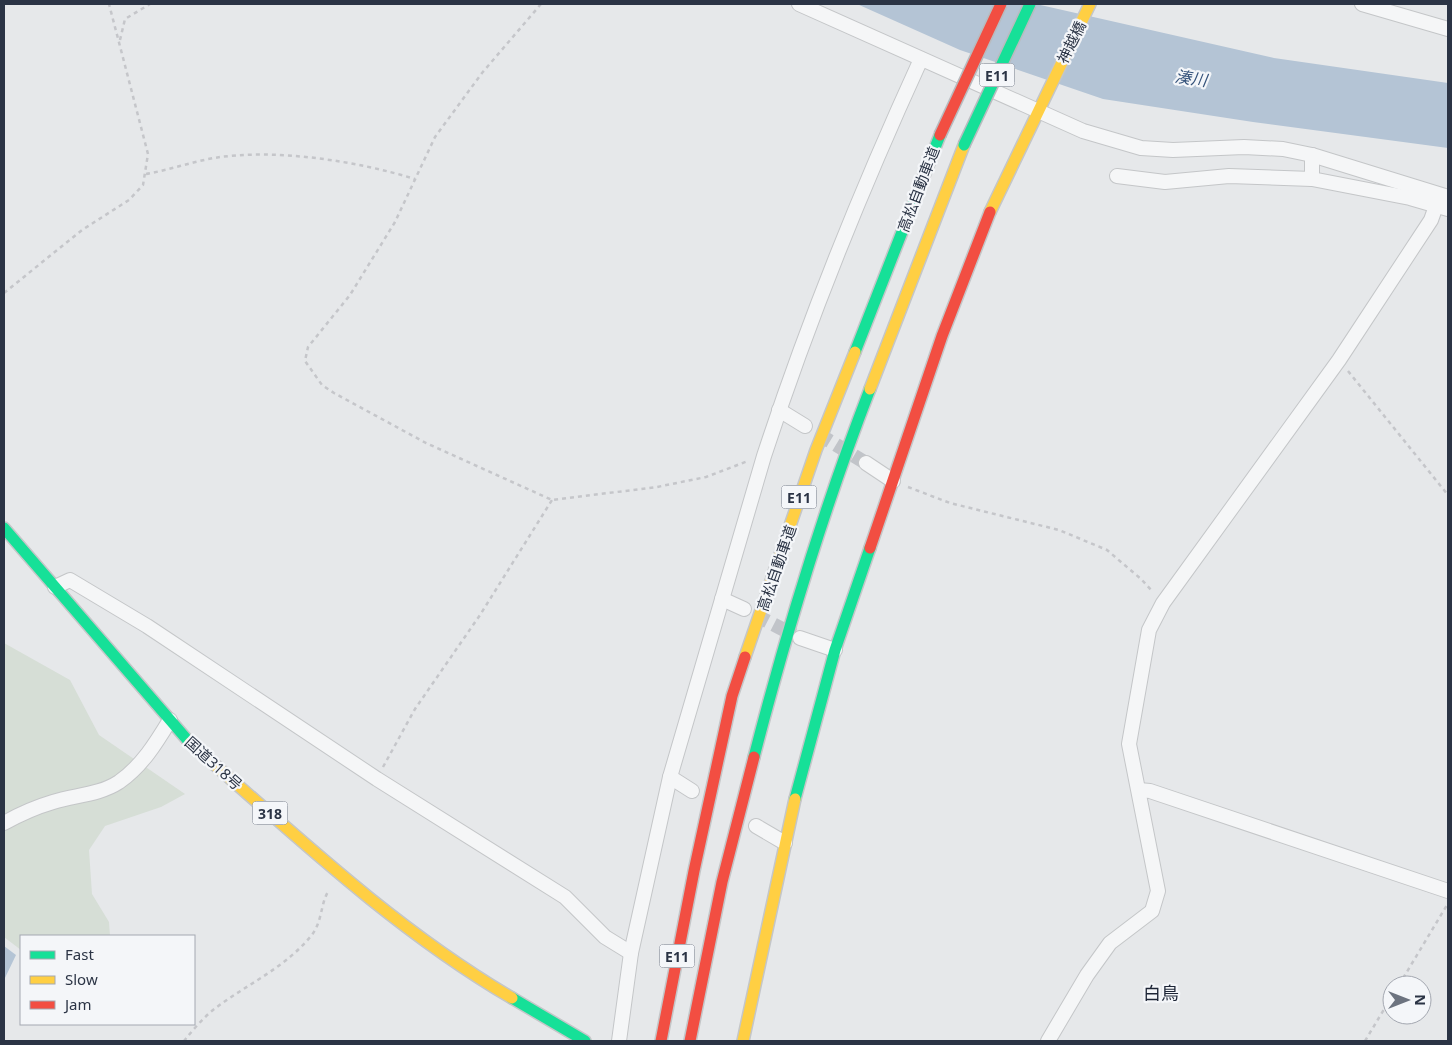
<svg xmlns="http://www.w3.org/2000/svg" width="1452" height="1045" font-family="'Noto Sans','Noto Sans JP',sans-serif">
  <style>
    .green { fill: #d6ded6 }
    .water { fill: #b4c4d5 }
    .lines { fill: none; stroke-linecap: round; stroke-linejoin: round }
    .street-tunnel { stroke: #c1c4c9; stroke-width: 14; stroke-dasharray: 14 7; stroke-linecap: butt }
    .street-casing { stroke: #c4c6c8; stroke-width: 16 }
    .fast-casing { stroke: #c4c6c8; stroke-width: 14 }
    .slow-casing { stroke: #c4c6c8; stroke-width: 14 }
    .jam-casing { stroke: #c4c6c8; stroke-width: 14 }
    .path { stroke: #c5c6ca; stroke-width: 2.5; stroke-dasharray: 4 4; stroke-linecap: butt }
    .street { stroke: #f5f6f7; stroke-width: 14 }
    .fast { stroke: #16e098; stroke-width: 11 }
    .slow { stroke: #ffcf43; stroke-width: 11 }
    .jam { stroke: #f24e42; stroke-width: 11 }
    .fast-bridge-casing { stroke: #b8bbbf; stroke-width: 14; stroke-linecap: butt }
    .jam-bridge-casing { stroke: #b8bbbf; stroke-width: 14; stroke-linecap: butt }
    .fast-bridge { stroke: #16e098; stroke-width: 11 }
    .jam-bridge { stroke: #f24e42; stroke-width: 11 }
    .labels { text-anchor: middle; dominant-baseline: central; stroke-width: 4.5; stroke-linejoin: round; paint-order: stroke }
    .shield { fill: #f4f6f9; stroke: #676e7b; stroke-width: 1 }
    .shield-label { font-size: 14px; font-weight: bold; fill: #2b3445 }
    .street-label { font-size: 15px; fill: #2b3445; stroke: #f4f6f9 }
    .water-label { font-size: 16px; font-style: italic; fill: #34527a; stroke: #f4f6f9 }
    .quarter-label { font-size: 18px; fill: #1d2536; stroke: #f4f6f9 }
  </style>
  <rect width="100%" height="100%" fill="#e6e8ea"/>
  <path class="green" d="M4,643L70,680L99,735L185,794L161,807L105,826L89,850L92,894L109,922L110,936H21V950L4,937Z"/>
  <g class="water">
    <path d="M857,4H1036L1274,58L1448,83V148L1253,122L1103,99L960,50Z"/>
    <path d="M4,946L16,955L4,980Z"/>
  </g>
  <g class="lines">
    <g class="street-tunnel">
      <path d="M818,434L866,463"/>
      <path d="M755,615L794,635"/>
    </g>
    <defs>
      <g id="street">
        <path d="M799,4L1083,131L1141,148L1173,150L1244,147L1283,149L1312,155L1448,197"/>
        <path d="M1362,4L1448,29"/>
        <path d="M1117,176L1165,182L1229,176L1312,179V155"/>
        <path d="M1312,179L1410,198L1448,209"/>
        <path d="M779,410L805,426"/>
        <path d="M866,463L893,481"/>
        <path d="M55,587L70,580L147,626L377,779L565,897L605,937L631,953"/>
        <path d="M722,599L744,609"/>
        <path d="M800,638L835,650"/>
        <path d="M670,777L692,791"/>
        <path d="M1139,790L1150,791L1448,891"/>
        <path d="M4,823C20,814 36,807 53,802C75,795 99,795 119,782C142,766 156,743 170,720"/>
        <path d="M756,826L785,843"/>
        <path d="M619,1041L631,953L670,777L764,456C808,321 862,188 921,59"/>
        <path d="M1048,1041L1087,975L1110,943L1152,911L1158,891L1129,744L1149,630L1163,603L1339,360L1431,220L1436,206"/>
      </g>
      <g id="fast">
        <path d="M855,352L940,135"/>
        <path d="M4,528L190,743"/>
        <path d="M754,757C786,633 824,508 870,389"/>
        <path d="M795,799L835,650L870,548"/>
        <path d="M512,998L585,1041"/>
      </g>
      <g id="slow">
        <path d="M990,212L1090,4"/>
        <path d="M870,389L964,145"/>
        <path d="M745,657L816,450L855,352"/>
        <path d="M190,743C293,833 394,929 512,998"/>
        <path d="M743,1041L795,799"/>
      </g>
      <g id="jam">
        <path d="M870,548L942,336L990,212"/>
        <path d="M661,1041L694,871L732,696L745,657"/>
        <path d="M690,1041L722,882L754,757"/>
      </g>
    </defs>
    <use href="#street" class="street-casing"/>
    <use href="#fast" class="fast-casing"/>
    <use href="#slow" class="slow-casing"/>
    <use href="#jam" class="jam-casing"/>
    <g class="path">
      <path d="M541,4L482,73L435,137L395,222L350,295L308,347L305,361L322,385L334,393L426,443L552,500L657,487L706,477L748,461"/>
      <path d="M120,40L125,19L150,4"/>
      <path d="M146,174C169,170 191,162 214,158C274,148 357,161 415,179"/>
      <path d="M4,293L82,230L129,200L143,185L148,154L109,4"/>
      <path d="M1348,371L1448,495"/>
      <path d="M908,487L950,503L1059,530L1107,550L1141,579L1153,592"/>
      <path d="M383,767L415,709L480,615L552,500"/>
      <path d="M1399,985L1447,905"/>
      <path d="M184,1041C192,1031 202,1019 213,1010C245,985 284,969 311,936C323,921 320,904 329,890"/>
      <path d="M1365,1041L1392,996"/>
    </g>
    <use href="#street" class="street"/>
    <use href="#fast" class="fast"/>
    <use href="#slow" class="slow"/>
    <use href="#jam" class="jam"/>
    <defs>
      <path id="fast-bridge" d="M964,145L1030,4"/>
      <path id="jam-bridge" d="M940,135L1001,4"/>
    </defs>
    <use href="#fast-bridge" class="fast-bridge-casing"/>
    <use href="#jam-bridge" class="jam-bridge-casing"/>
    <use href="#fast-bridge" class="fast-bridge"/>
    <use href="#jam-bridge" class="jam-bridge"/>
  </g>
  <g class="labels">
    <g class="shield">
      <rect x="979.5" y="63.5" width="35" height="23" rx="4"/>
      <rect x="781.5" y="485.5" width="35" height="23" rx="4"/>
      <rect x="252.5" y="801.5" width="35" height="23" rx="4"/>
      <rect x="659.5" y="944.5" width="35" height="23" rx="4"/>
    </g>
    <g class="shield-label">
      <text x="997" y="75">E11</text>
      <text x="799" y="497">E11</text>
      <text x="270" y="813">318</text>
      <text x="677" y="956">E11</text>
    </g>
    <g class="street-label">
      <text transform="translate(1071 42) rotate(-64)">神越橋</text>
      <text transform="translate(918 189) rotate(-69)">高松自動車道</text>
      <text transform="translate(776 568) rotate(-71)">高松自動車道</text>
      <text transform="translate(214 763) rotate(42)">国道318号</text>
    </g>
    <g class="water-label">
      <text transform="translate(1191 78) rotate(8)">湊川</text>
    </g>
    <g class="quarter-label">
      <text x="1161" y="993">白鳥</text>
    </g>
  </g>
  <rect width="1452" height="1045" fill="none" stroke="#2b3445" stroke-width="10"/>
  <rect x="20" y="935" width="175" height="90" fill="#f4f6f9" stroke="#a4a8b1"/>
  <rect x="30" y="951" width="25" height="8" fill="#16e098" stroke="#a4a8b1"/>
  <text x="65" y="960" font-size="15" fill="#2b3445">Fast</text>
  <rect x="30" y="976" width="25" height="8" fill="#ffcf43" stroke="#a4a8b1"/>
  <text x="65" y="985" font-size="15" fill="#2b3445">Slow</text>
  <rect x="30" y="1001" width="25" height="8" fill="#f24e42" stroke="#a4a8b1"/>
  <text x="65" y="1010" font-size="15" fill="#2b3445">Jam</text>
  <g transform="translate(1407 1000) rotate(90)"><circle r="24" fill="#f4f6f9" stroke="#a4a8b1"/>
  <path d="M0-4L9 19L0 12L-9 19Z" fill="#6c737f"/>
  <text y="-8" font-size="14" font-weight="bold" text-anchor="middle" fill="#2b3445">N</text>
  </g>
</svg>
